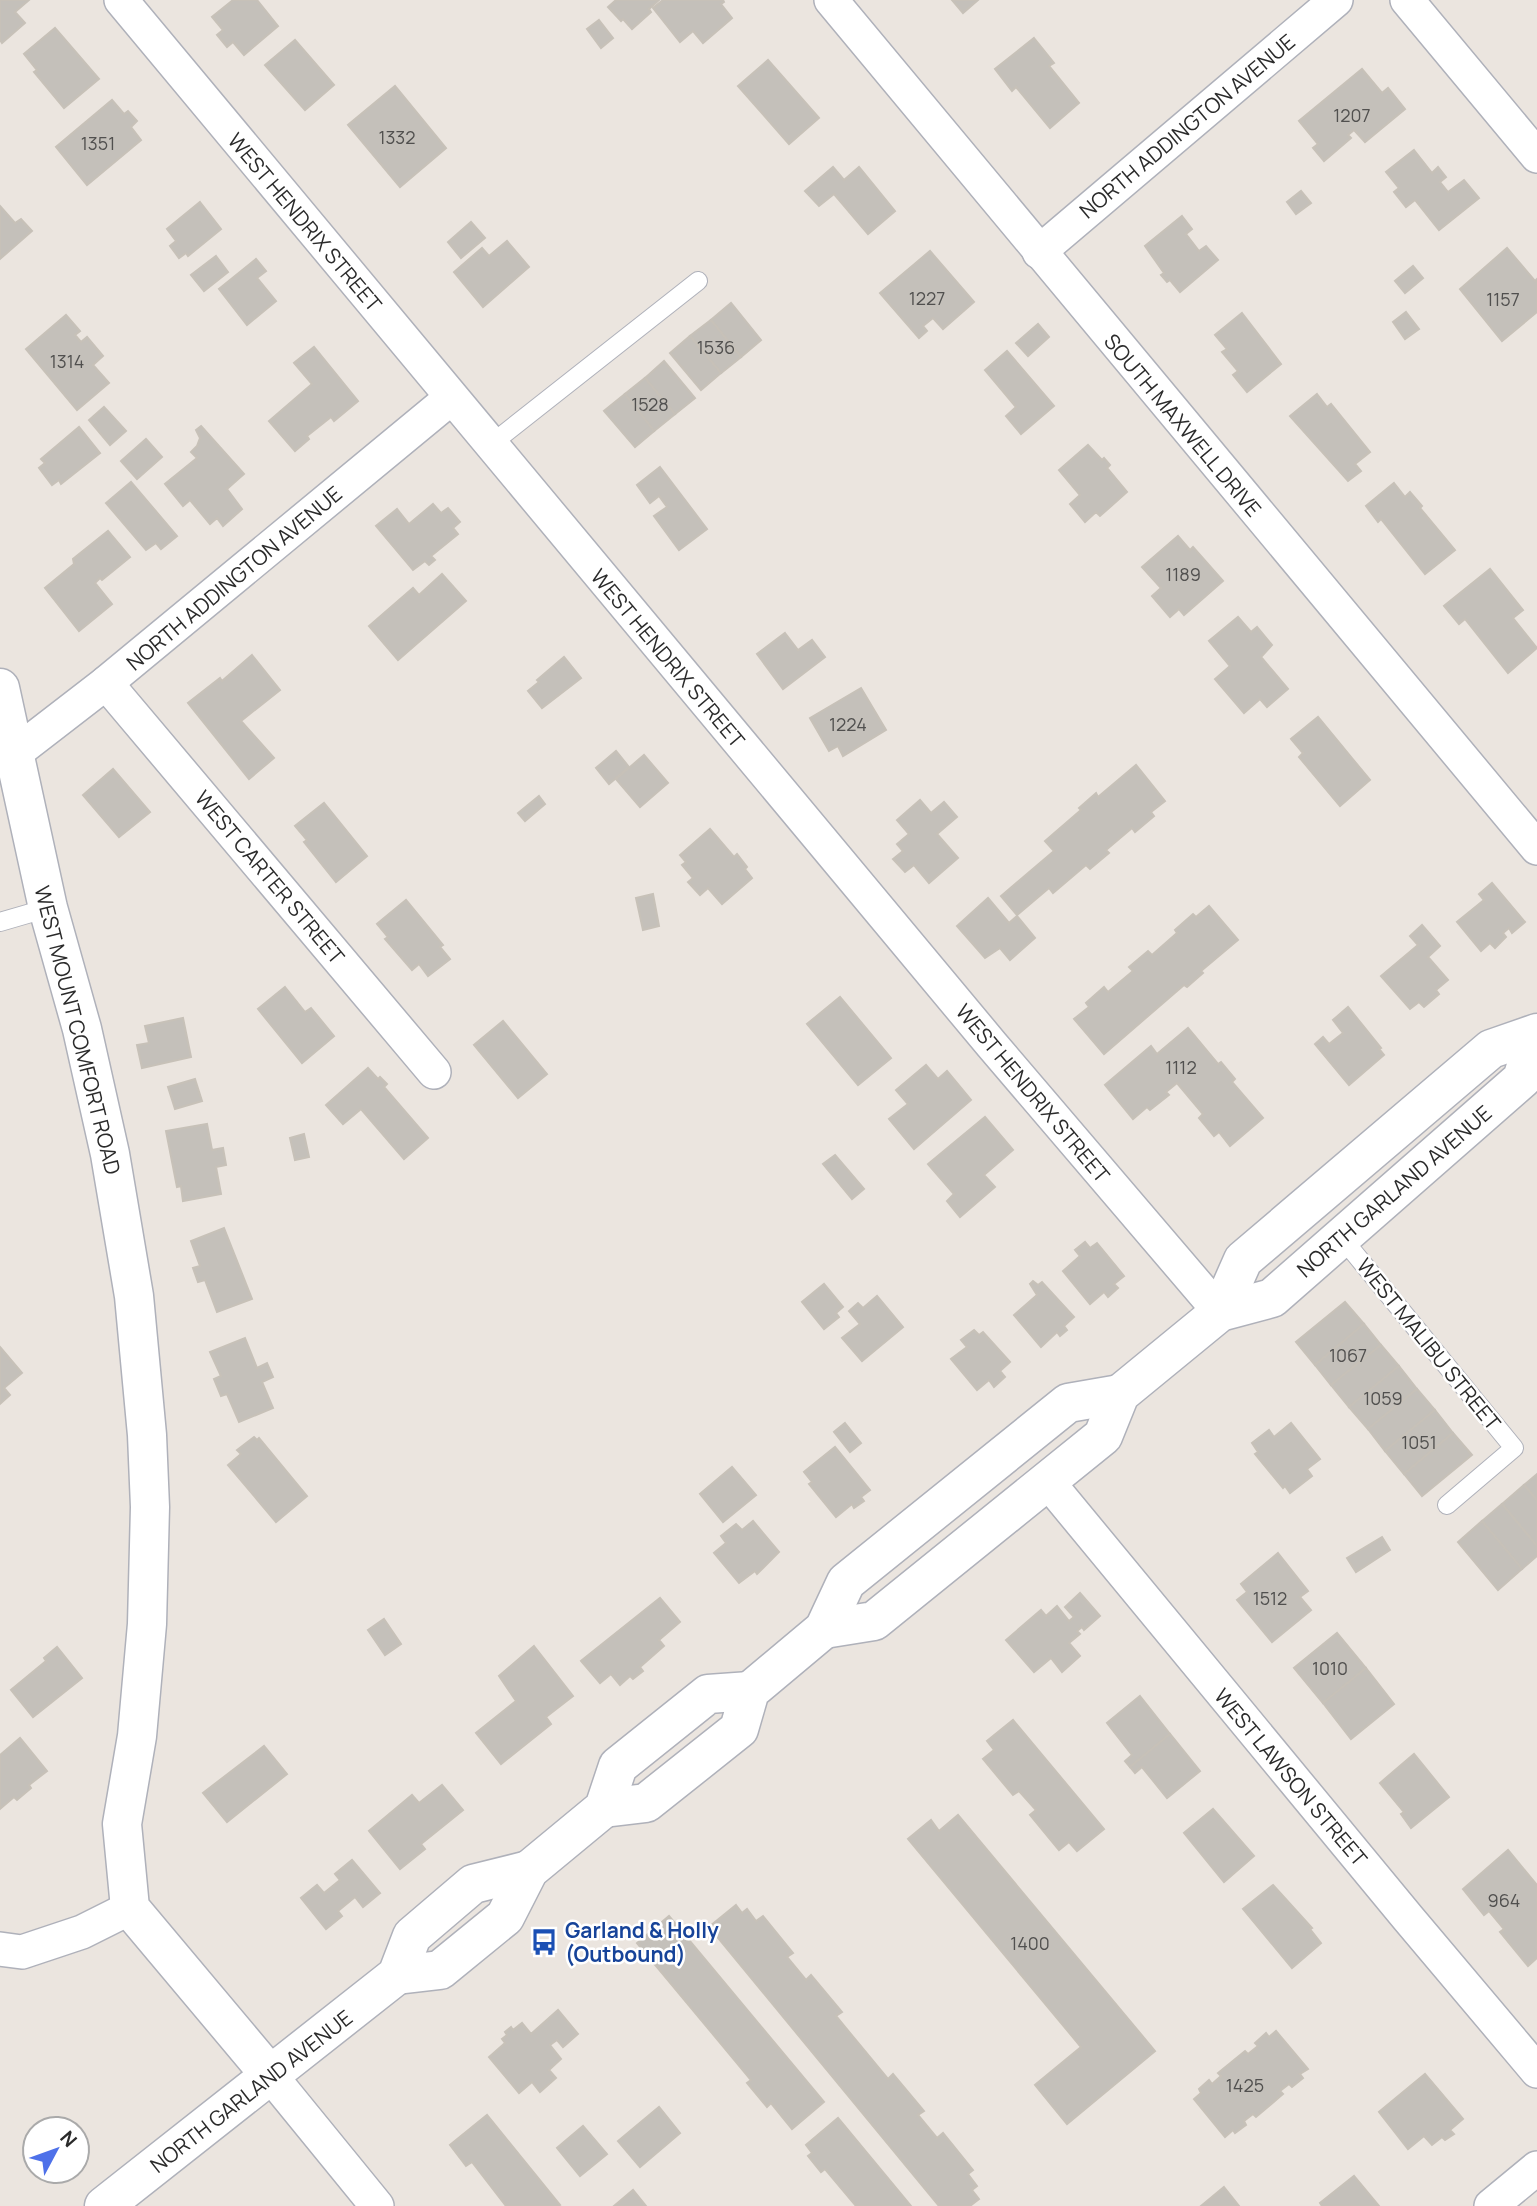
<svg xmlns="http://www.w3.org/2000/svg" width="1537" height="2206" font-family="Manrope,sans-serif">
  <style>
    .building { fill: #c4c0ba; stroke: #c7c1b8; stroke-width: 2 }
    .lines { fill: none; stroke-linecap: round; stroke-linejoin: round }
    .lane-casing { stroke: #afb1ba; stroke-width: 20 }
    .street-casing { stroke: #afb1ba; stroke-width: 36 }
    .secondary-casing { stroke: #afb1ba; stroke-width: 41 }
    .lane { stroke: #fff; stroke-width: 18 }
    .street { stroke: #fff; stroke-width: 33 }
    .secondary { stroke: #fff; stroke-width: 38 }
    .labels { text-anchor: middle; dominant-baseline: central; stroke-width: 5; stroke-linejoin: round; paint-order: stroke }
    .number-label { font-size: 18px; fill: #51504f }
    .street-label { font-size: 21px; fill: #2b2b2b; stroke: #fff }
    .transit-label { font-size: 21px; font-weight: bold; fill: #164399; stroke: #fff; text-anchor: start }
  </style>
  <rect width="100%" height="100%" fill="#ebe5df"/>
  <g class="building">
    <path d="M0,0H29L15,12L25,23L2,43L0,40Z"/>
    <path d="M233,0H257L278,26L244,55L233,42L227,47L217,35L223,30L212,17Z"/>
    <path d="M616,0H659L649,9L651,12L632,29L623,19L621,21L608,7Z"/>
    <path d="M663,0H723L724,2L721,4L732,18L703,43L693,31L680,42L653,8Z"/>
    <path d="M952,0H978L963,13Z"/>
    <path d="M599,20L613,38L601,48L587,29Z"/>
    <path d="M55,28L99,79L64,108L34,72L37,70L24,54Z"/>
    <path d="M1034,38L1054,63L1049,66L1079,103L1050,128L1016,87L1012,91L995,69Z"/>
    <path d="M295,40L334,85L305,110L265,65Z"/>
    <path d="M768,60L819,118L789,144L738,86Z"/>
    <path d="M1362,69L1382,93L1388,88L1405,109L1365,142L1354,130L1348,135L1351,138L1324,161L1313,148L1318,144L1299,121Z"/>
    <path d="M395,86L446,148L400,187L348,125Z"/>
    <path d="M112,100L124,114L128,111L137,121L131,127L141,140L87,185L56,147Z"/>
    <path d="M1414,150L1432,173L1438,167L1446,177L1440,182L1448,192L1464,180L1479,198L1439,230L1415,200L1406,207L1394,192L1399,188L1386,172Z"/>
    <path d="M833,167L844,180L859,167L895,211L868,234L834,194L819,206L805,191Z"/>
    <path d="M1301,191L1311,203L1296,214L1287,202Z"/>
    <path d="M200,202L221,229L188,256L186,253L179,258L170,246L176,241L167,229Z"/>
    <path d="M0,206L15,223L21,219L32,231L0,259Z"/>
    <path d="M1182,216L1192,229L1186,234L1199,251L1206,246L1218,260L1180,292L1170,280L1167,282L1161,275L1164,273L1145,246Z"/>
    <path d="M471,222L485,238L461,258L448,242Z"/>
    <path d="M507,241L529,267L483,307L454,272L482,248L489,256Z"/>
    <path d="M1507,248L1535,281L1537,279V312L1502,341L1460,289Z"/>
    <path d="M930,251L974,302L943,329L933,318L923,326L927,331L919,338L880,293Z"/>
    <path d="M216,256L228,272L204,291L191,275Z"/>
    <path d="M256,259L266,271L257,278L276,301L247,325L219,289Z"/>
    <path d="M1413,266L1423,278L1405,293L1395,281Z"/>
    <path d="M731,303L761,340L741,357L711,320Z"/>
    <path d="M1406,312L1419,329L1405,339L1393,322Z"/>
    <path d="M1242,313L1281,364L1247,392L1233,375L1238,371L1222,352L1227,349L1215,335Z"/>
    <path d="M66,315L80,331L75,335L81,342L87,337L103,356L93,365L109,383L77,410L26,349Z"/>
    <path d="M711,320L741,357L721,373L690,336Z"/>
    <path d="M1038,324L1049,337L1028,356L1016,343Z"/>
    <path d="M690,336L721,373L701,390L670,353Z"/>
    <path d="M314,347L358,401L334,421L331,417L307,436L309,439L295,451L269,421L312,384L294,363Z"/>
    <path d="M1007,351L1054,406L1021,434L1006,416L1016,407L985,370Z"/>
    <path d="M664,361L695,398L675,414L645,378Z"/>
    <path d="M645,378L675,414L654,431L625,394Z"/>
    <path d="M625,394L654,431L635,447L604,411Z"/>
    <path d="M1317,394L1327,407L1331,404L1370,452L1355,464L1361,471L1348,481L1290,416Z"/>
    <path d="M104,407L126,431L110,445L89,420Z"/>
    <path d="M201,426L244,474L227,489L242,509L223,526L217,518L210,524L190,500L183,506L165,484L197,458L191,452L197,446L200,438L196,430Z"/>
    <path d="M79,427L100,453L61,484L59,480L52,485L39,468L45,463L41,459Z"/>
    <path d="M146,439L162,457L137,479L121,461Z"/>
    <path d="M1088,445L1102,460L1104,458L1110,465L1107,468L1127,492L1100,516L1096,512L1085,522L1070,504L1080,495L1059,470Z"/>
    <path d="M660,467L707,529L679,550L654,516L667,507L659,496L650,503L637,485Z"/>
    <path d="M131,482L177,536L161,549L156,543L146,550L106,503Z"/>
    <path d="M1394,483L1405,497L1410,492L1422,506L1420,508L1455,550L1425,574L1381,519L1378,522L1366,506Z"/>
    <path d="M433,504L441,513L448,508L460,522L453,528L458,534L431,556L435,560L429,565L425,561L413,570L376,526L397,509L409,524Z"/>
    <path d="M108,531L130,557L102,580L100,578L95,583L112,604L79,631L45,588L74,564L73,559Z"/>
    <path d="M1178,536L1190,550L1193,547L1223,581L1184,615L1179,609L1170,617L1152,596L1161,588L1142,567Z"/>
    <path d="M1490,569L1523,610L1513,618L1537,648L1508,673L1465,619L1459,624L1444,606Z"/>
    <path d="M442,574L466,601L398,660L369,626L413,588L419,595Z"/>
    <path d="M1238,617L1251,632L1257,627L1272,645L1261,657L1288,689L1267,707L1260,699L1244,713L1215,679L1230,666L1209,641Z"/>
    <path d="M785,633L798,650L812,640L825,657L783,689L757,654Z"/>
    <path d="M252,655L280,690L241,721L274,758L249,779L188,703L220,678L222,681Z"/>
    <path d="M564,657L581,678L542,708L528,691L539,682L537,680Z"/>
    <path d="M861,688L886,730L843,756L838,746L829,751L810,718Z"/>
    <path d="M1318,717L1370,780L1340,806L1299,757L1303,753L1291,739Z"/>
    <path d="M616,751L629,767L609,784L596,768Z"/>
    <path d="M644,755L668,783L640,807L616,779Z"/>
    <path d="M1136,765L1165,801L1151,812L1154,816L1135,832L1132,828L1106,850L1109,853L1090,869L1086,865L1053,893L1049,888L1017,915L1001,896L1054,851L1045,841L1081,810L1079,808L1096,793L1098,797Z"/>
    <path d="M113,769L150,812L119,837L83,795Z"/>
    <path d="M539,796L545,804L525,821L518,813Z"/>
    <path d="M920,800L931,813L944,802L957,817L937,834L958,858L929,883L914,865L905,872L893,859L903,851L897,844L909,834L897,820Z"/>
    <path d="M324,803L367,856L336,882L304,842L307,840L295,826Z"/>
    <path d="M710,829L734,857L737,854L747,867L745,869L752,878L722,904L708,888L700,895L688,882L693,878L682,865L686,862L680,855Z"/>
    <path d="M1492,883L1525,922L1512,933L1509,928L1503,933L1506,937L1495,948L1490,943L1481,951L1457,922L1484,900L1479,894Z"/>
    <path d="M653,894L659,926L643,930L636,898Z"/>
    <path d="M988,898L1009,923L1017,916L1035,938L1010,960L1000,948L985,958L957,926Z"/>
    <path d="M406,900L443,945L440,947L450,959L428,976L419,964L412,970L385,939L388,937L377,924Z"/>
    <path d="M1209,906L1238,940L1201,971L1203,973L1187,987L1184,985L1104,1054L1074,1019L1089,1007L1086,1003L1104,987L1108,992L1133,971L1129,967L1148,951L1152,955L1177,933L1175,930L1193,914L1196,917Z"/>
    <path d="M1422,925L1440,946L1428,957L1448,980L1436,990L1439,994L1424,1007L1419,1002L1410,1009L1381,976L1418,945L1410,936Z"/>
    <path d="M285,987L305,1012L311,1008L334,1036L302,1063L258,1009Z"/>
    <path d="M840,997L891,1058L858,1085L807,1024Z"/>
    <path d="M1348,1007L1381,1048L1379,1049L1384,1055L1349,1085L1315,1044L1323,1037L1329,1044L1343,1033L1333,1020Z"/>
    <path d="M183,1018L191,1057L142,1068L137,1045L149,1043L145,1026Z"/>
    <path d="M503,1021L547,1074L518,1098L474,1045Z"/>
    <path d="M1188,1028L1218,1064L1221,1062L1235,1079L1232,1082L1263,1118L1230,1146L1219,1132L1214,1136L1199,1118L1203,1114L1177,1083L1166,1092L1169,1095L1150,1110L1147,1107L1133,1119L1105,1085L1151,1046L1157,1054Z"/>
    <path d="M926,1065L938,1079L947,1071L971,1100L914,1149L889,1119L908,1104L896,1090Z"/>
    <path d="M368,1068L378,1079L380,1077L387,1084L384,1087L428,1138L404,1159L361,1109L343,1124L326,1105Z"/>
    <path d="M195,1079L202,1101L175,1109L168,1087Z"/>
    <path d="M985,1117L1013,1150L984,1175L995,1187L960,1217L947,1201L954,1194L928,1164Z"/>
    <path d="M207,1124L212,1150L223,1148L226,1165L216,1167L221,1194L183,1201L181,1186L177,1187L166,1131Z"/>
    <path d="M304,1134L309,1157L295,1160L290,1138Z"/>
    <path d="M835,1155L864,1189L852,1199L823,1164Z"/>
    <path d="M224,1228L252,1299L217,1312L205,1280L198,1282L193,1268L200,1266L191,1241Z"/>
    <path d="M1085,1242L1090,1248L1097,1243L1124,1276L1114,1284L1118,1288L1108,1297L1104,1292L1090,1304L1063,1271L1080,1256L1075,1250Z"/>
    <path d="M1033,1281L1038,1285L1042,1282L1074,1317L1064,1326L1067,1330L1060,1336L1057,1332L1041,1347L1014,1315L1037,1295L1030,1284Z"/>
    <path d="M824,1284L843,1307L836,1313L839,1317L824,1329L802,1302Z"/>
    <path d="M877,1296L903,1327L862,1361L842,1338L860,1324L849,1311L858,1303L863,1308Z"/>
    <path d="M1345,1302L1364,1324L1315,1365L1296,1342Z"/>
    <path d="M1364,1324L1381,1345L1331,1385L1315,1365Z"/>
    <path d="M974,1330L979,1335L983,1332L1010,1362L1000,1371L1005,1377L994,1387L989,1380L977,1390L951,1359L967,1347L961,1340Z"/>
    <path d="M245,1338L257,1368L267,1363L273,1377L262,1382L273,1408L239,1422L227,1394L221,1396L214,1379L221,1376L210,1352Z"/>
    <path d="M1381,1345L1399,1366L1349,1407L1331,1385Z"/>
    <path d="M0,1347L22,1373L4,1388L10,1395L0,1404Z"/>
    <path d="M1399,1366L1417,1389L1368,1429L1349,1407Z"/>
    <path d="M1417,1389L1435,1410L1385,1451L1368,1429Z"/>
    <path d="M1435,1410L1453,1433L1404,1474L1385,1451Z"/>
    <path d="M845,1423L861,1443L850,1452L834,1432Z"/>
    <path d="M1291,1423L1320,1459L1307,1469L1312,1476L1290,1493L1285,1486L1283,1488L1255,1454L1258,1452L1252,1443L1269,1430L1274,1437Z"/>
    <path d="M1453,1433L1472,1455L1422,1496L1404,1474Z"/>
    <path d="M254,1437L257,1440L259,1438L307,1496L276,1522L228,1465L241,1454L237,1450Z"/>
    <path d="M835,1447L870,1490L861,1497L864,1501L854,1508L852,1504L836,1517L809,1484L812,1482L804,1472Z"/>
    <path d="M732,1467L756,1495L723,1522L700,1494Z"/>
    <path d="M1537,1474V1500L1524,1485Z"/>
    <path d="M1524,1485L1537,1500V1546L1502,1504Z"/>
    <path d="M1502,1504L1537,1546V1556L1522,1569L1482,1521Z"/>
    <path d="M753,1521L779,1552L757,1574L755,1571L739,1583L714,1553L726,1543L721,1536L736,1524L742,1530Z"/>
    <path d="M1482,1521L1522,1569L1498,1590L1458,1542Z"/>
    <path d="M1382,1537L1390,1550L1356,1572L1347,1558Z"/>
    <path d="M1278,1553L1308,1591L1300,1597L1311,1610L1272,1642L1237,1600L1247,1592L1241,1584Z"/>
    <path d="M1080,1593L1100,1616L1084,1630L1082,1627L1077,1631L1080,1634L1069,1643L1080,1656L1062,1672L1051,1658L1034,1672L1006,1640L1041,1610L1046,1616L1057,1606L1069,1621L1074,1617L1065,1607Z"/>
    <path d="M660,1598L680,1622L659,1640L664,1646L640,1667L643,1671L633,1679L630,1676L620,1685L611,1674L600,1683L581,1661Z"/>
    <path d="M384,1619L401,1644L385,1655L368,1630Z"/>
    <path d="M1337,1633L1366,1668L1323,1703L1294,1668Z"/>
    <path d="M534,1646L573,1696L546,1717L551,1724L501,1764L476,1733L516,1701L499,1676Z"/>
    <path d="M57,1647L82,1678L33,1717L11,1690L46,1661L44,1658Z"/>
    <path d="M1366,1668L1394,1704L1351,1739L1323,1703Z"/>
    <path d="M1140,1696L1170,1734L1130,1767L1125,1761L1132,1755L1107,1723Z"/>
    <path d="M1013,1720L1104,1829L1077,1851L1069,1842L1059,1850L1030,1815L1036,1810L1019,1791L1013,1795L983,1759L994,1750L987,1741Z"/>
    <path d="M1170,1734L1200,1771L1167,1798L1142,1767L1135,1773L1130,1767Z"/>
    <path d="M20,1738L47,1771L29,1785L31,1788L17,1800L14,1797L0,1809V1755Z"/>
    <path d="M264,1746L287,1774L227,1822L203,1793Z"/>
    <path d="M1414,1754L1449,1797L1411,1828L1401,1814L1404,1812L1380,1783Z"/>
    <path d="M442,1785L463,1810L421,1844L425,1849L400,1869L369,1831L412,1795L419,1803Z"/>
    <path d="M1213,1809L1254,1856L1224,1882L1184,1833Z"/>
    <path d="M958,1815L1155,2051L1067,2124L1035,2085L1081,2047L908,1839L931,1820L939,1831Z"/>
    <path d="M1508,1850L1537,1885V1958L1528,1966L1500,1932L1504,1929L1489,1911L1484,1915L1463,1889Z"/>
    <path d="M352,1860L380,1893L363,1907L355,1897L338,1911L342,1916L326,1929L301,1898L317,1885L324,1893L340,1880L335,1874Z"/>
    <path d="M1273,1885L1312,1928L1310,1929L1321,1943L1292,1968L1243,1909Z"/>
    <path d="M736,1905L742,1913L747,1909L756,1921L763,1916L793,1953L787,1957L806,1980L811,1975L842,2012L836,2016L888,2079L893,2074L924,2111L918,2115L937,2138L943,2133L973,2170L968,2174L977,2186L972,2190L979,2199L970,2206H939L709,1927Z"/>
    <path d="M669,1916L824,2102L792,2129L771,2103L767,2107L747,2083L751,2080L637,1943Z"/>
    <path d="M558,2010L578,2034L563,2047L557,2040L550,2045L561,2059L549,2070L556,2078L540,2092L532,2082L519,2093L489,2057L505,2043L502,2039L507,2035L505,2032L511,2027L513,2030L522,2023L531,2034Z"/>
    <path d="M1276,2031L1308,2069L1300,2074L1303,2078L1292,2087L1289,2084L1280,2091L1283,2094L1256,2117L1253,2114L1244,2121L1246,2125L1235,2133L1233,2130L1225,2137L1194,2099L1201,2093L1199,2089L1209,2080L1212,2084L1221,2076L1218,2073L1245,2051L1248,2054L1258,2046L1255,2043L1266,2033L1269,2037Z"/>
    <path d="M1425,2074L1463,2119L1450,2130L1454,2134L1445,2140L1442,2137L1432,2145L1424,2136L1408,2149L1379,2112Z"/>
    <path d="M659,2107L680,2133L640,2167L618,2141Z"/>
    <path d="M487,2115L560,2205L558,2206H506L472,2162L466,2166L450,2145Z"/>
    <path d="M838,2118L911,2206H856L825,2169L821,2172L808,2156L812,2153L806,2145Z"/>
    <path d="M583,2126L607,2154L580,2176L557,2148Z"/>
    <path d="M1354,2176L1379,2206H1322L1320,2203Z"/>
    <path d="M1224,2187L1239,2206H1201Z"/>
    <path d="M633,2190L646,2206H614Z"/>
  </g>
  <g class="lines">
    <defs>
      <g id="lane">
        <path d="M490,445L698,281"/>
        <path d="M0,922L48,908"/>
        <path d="M1342,1238L1514,1448L1447,1505"/>
      </g>
      <g id="street">
        <path d="M121,0L992,1045L1220,1312"/>
        <path d="M831,0L1537,848"/>
        <path d="M1407,0L1537,156"/>
        <path d="M1039,252L1336,0"/>
        <path d="M106,683L434,1072"/>
        <path d="M14,754L106,683L451,398"/>
        <path d="M1048,1482L1408,1918L1537,2071"/>
        <path d="M0,1949L22,1952L82,1932L130,1908"/>
        <path d="M271,2076L377,2206"/>
        <path d="M1491,2206L1537,2168"/>
      </g>
      <g id="secondary">
        <path d="M0,688L48,908L82,1029L110,1154L134,1296L147,1435L150,1507L147,1624L137,1736L122,1824L130,1908L271,2076"/>
        <path d="M1220,1312L1243,1260L1491,1049L1537,1033"/>
        <path d="M824,1629L874,1621L1103,1436L1120,1394L1220,1312L1272,1298L1522,1079L1536,1034"/>
        <path d="M604,1808L646,1803L739,1729L750,1691L824,1629L846,1582L1068,1403L1120,1394"/>
        <path d="M397,1975L440,1970L505,1917L529,1870L604,1808L618,1766L708,1694L750,1691"/>
        <path d="M104,2206L397,1975L412,1936L473,1884L529,1870"/>
      </g>
    </defs>
    <use href="#lane" class="lane-casing"/>
    <use href="#street" class="street-casing"/>
    <use href="#secondary" class="secondary-casing"/>
    <use href="#lane" class="lane"/>
    <use href="#street" class="street"/>
    <use href="#secondary" class="secondary"/>
  </g>
  <defs>
    <symbol id="bus-bare" viewBox="-9 -9 18 18"><path d="M-5-6H5V4H4V6H2V4H-2V6H-4V4H-5ZM-3.5-4V0h7V-4ZM-3.5 1.2v1.5H-2V1.2ZM2 1.2v1.5H3.5V1.2Z" fill="#1a4fb4" stroke="#fff" stroke-width="2.5" paint-order="stroke"/></symbol>
  </defs>
  <g fill-rule="evenodd">
    <use href="#bus-bare" x="525" y="1923" width="38" height="38"/>
  </g>
  <g class="labels">
    <g class="number-label">
      <text x="1352" y="115">1207</text>
      <text x="397" y="137">1332</text>
      <text x="98" y="143">1351</text>
      <text x="927" y="298">1227</text>
      <text x="1503" y="299">1157</text>
      <text x="716" y="347">1536</text>
      <text x="67" y="361">1314</text>
      <text x="650" y="404">1528</text>
      <text x="1183" y="574">1189</text>
      <text x="848" y="724">1224</text>
      <text x="1181" y="1067">1112</text>
      <text x="1348" y="1355">1067</text>
      <text x="1383" y="1398">1059</text>
      <text x="1419" y="1442">1051</text>
      <text x="1270" y="1598">1512</text>
      <text x="1330" y="1668">1010</text>
      <text x="1504" y="1900">964</text>
      <text x="1030" y="1943">1400</text>
      <text x="1245" y="2085">1425</text>
    </g>
    <g class="street-label">
      <text transform="translate(1187 126) rotate(-40)">NORTH ADDINGTON AVENUE</text>
      <text transform="translate(305 222) rotate(50)">WEST HENDRIX STREET</text>
      <text transform="translate(1183 425) rotate(50)">SOUTH MAXWELL DRIVE</text>
      <text transform="translate(234 578) rotate(-40)">NORTH ADDINGTON AVENUE</text>
      <text transform="translate(668 658) rotate(50)">WEST HENDRIX STREET</text>
      <text transform="translate(270 877) rotate(50)">WEST CARTER STREET</text>
      <text transform="translate(78 1030) rotate(76)">WEST MOUNT COMFORT ROAD</text>
      <text transform="translate(1033 1093) rotate(50)">WEST HENDRIX STREET</text>
      <text transform="translate(1394 1191) rotate(-41)">NORTH GARLAND AVENUE</text>
      <text transform="translate(1429 1344) rotate(51)">WEST MALIBU STREET</text>
      <text transform="translate(1291 1777) rotate(50)">WEST LAWSON STREET</text>
      <text transform="translate(251 2091) rotate(-38)">NORTH GARLAND AVENUE</text>
    </g>
    <g class="transit-label">
      <text x="565" y="1930">Garland &amp; Holly<tspan x="565" dy="24">(Outbound)</tspan></text>
    </g>
  </g>
  <g transform="translate(56 2150) rotate(49)"><circle r="33" fill="#ffffff" stroke="#aaaaaa" stroke-width="2"/>
  <path d="M0-5L12 26L0 18L-12 26Z" fill="#4e71e9"/>
  <text y="-10" font-size="19" font-weight="bold" text-anchor="middle" fill="#2b2b2b">N</text>
  </g>
</svg>
